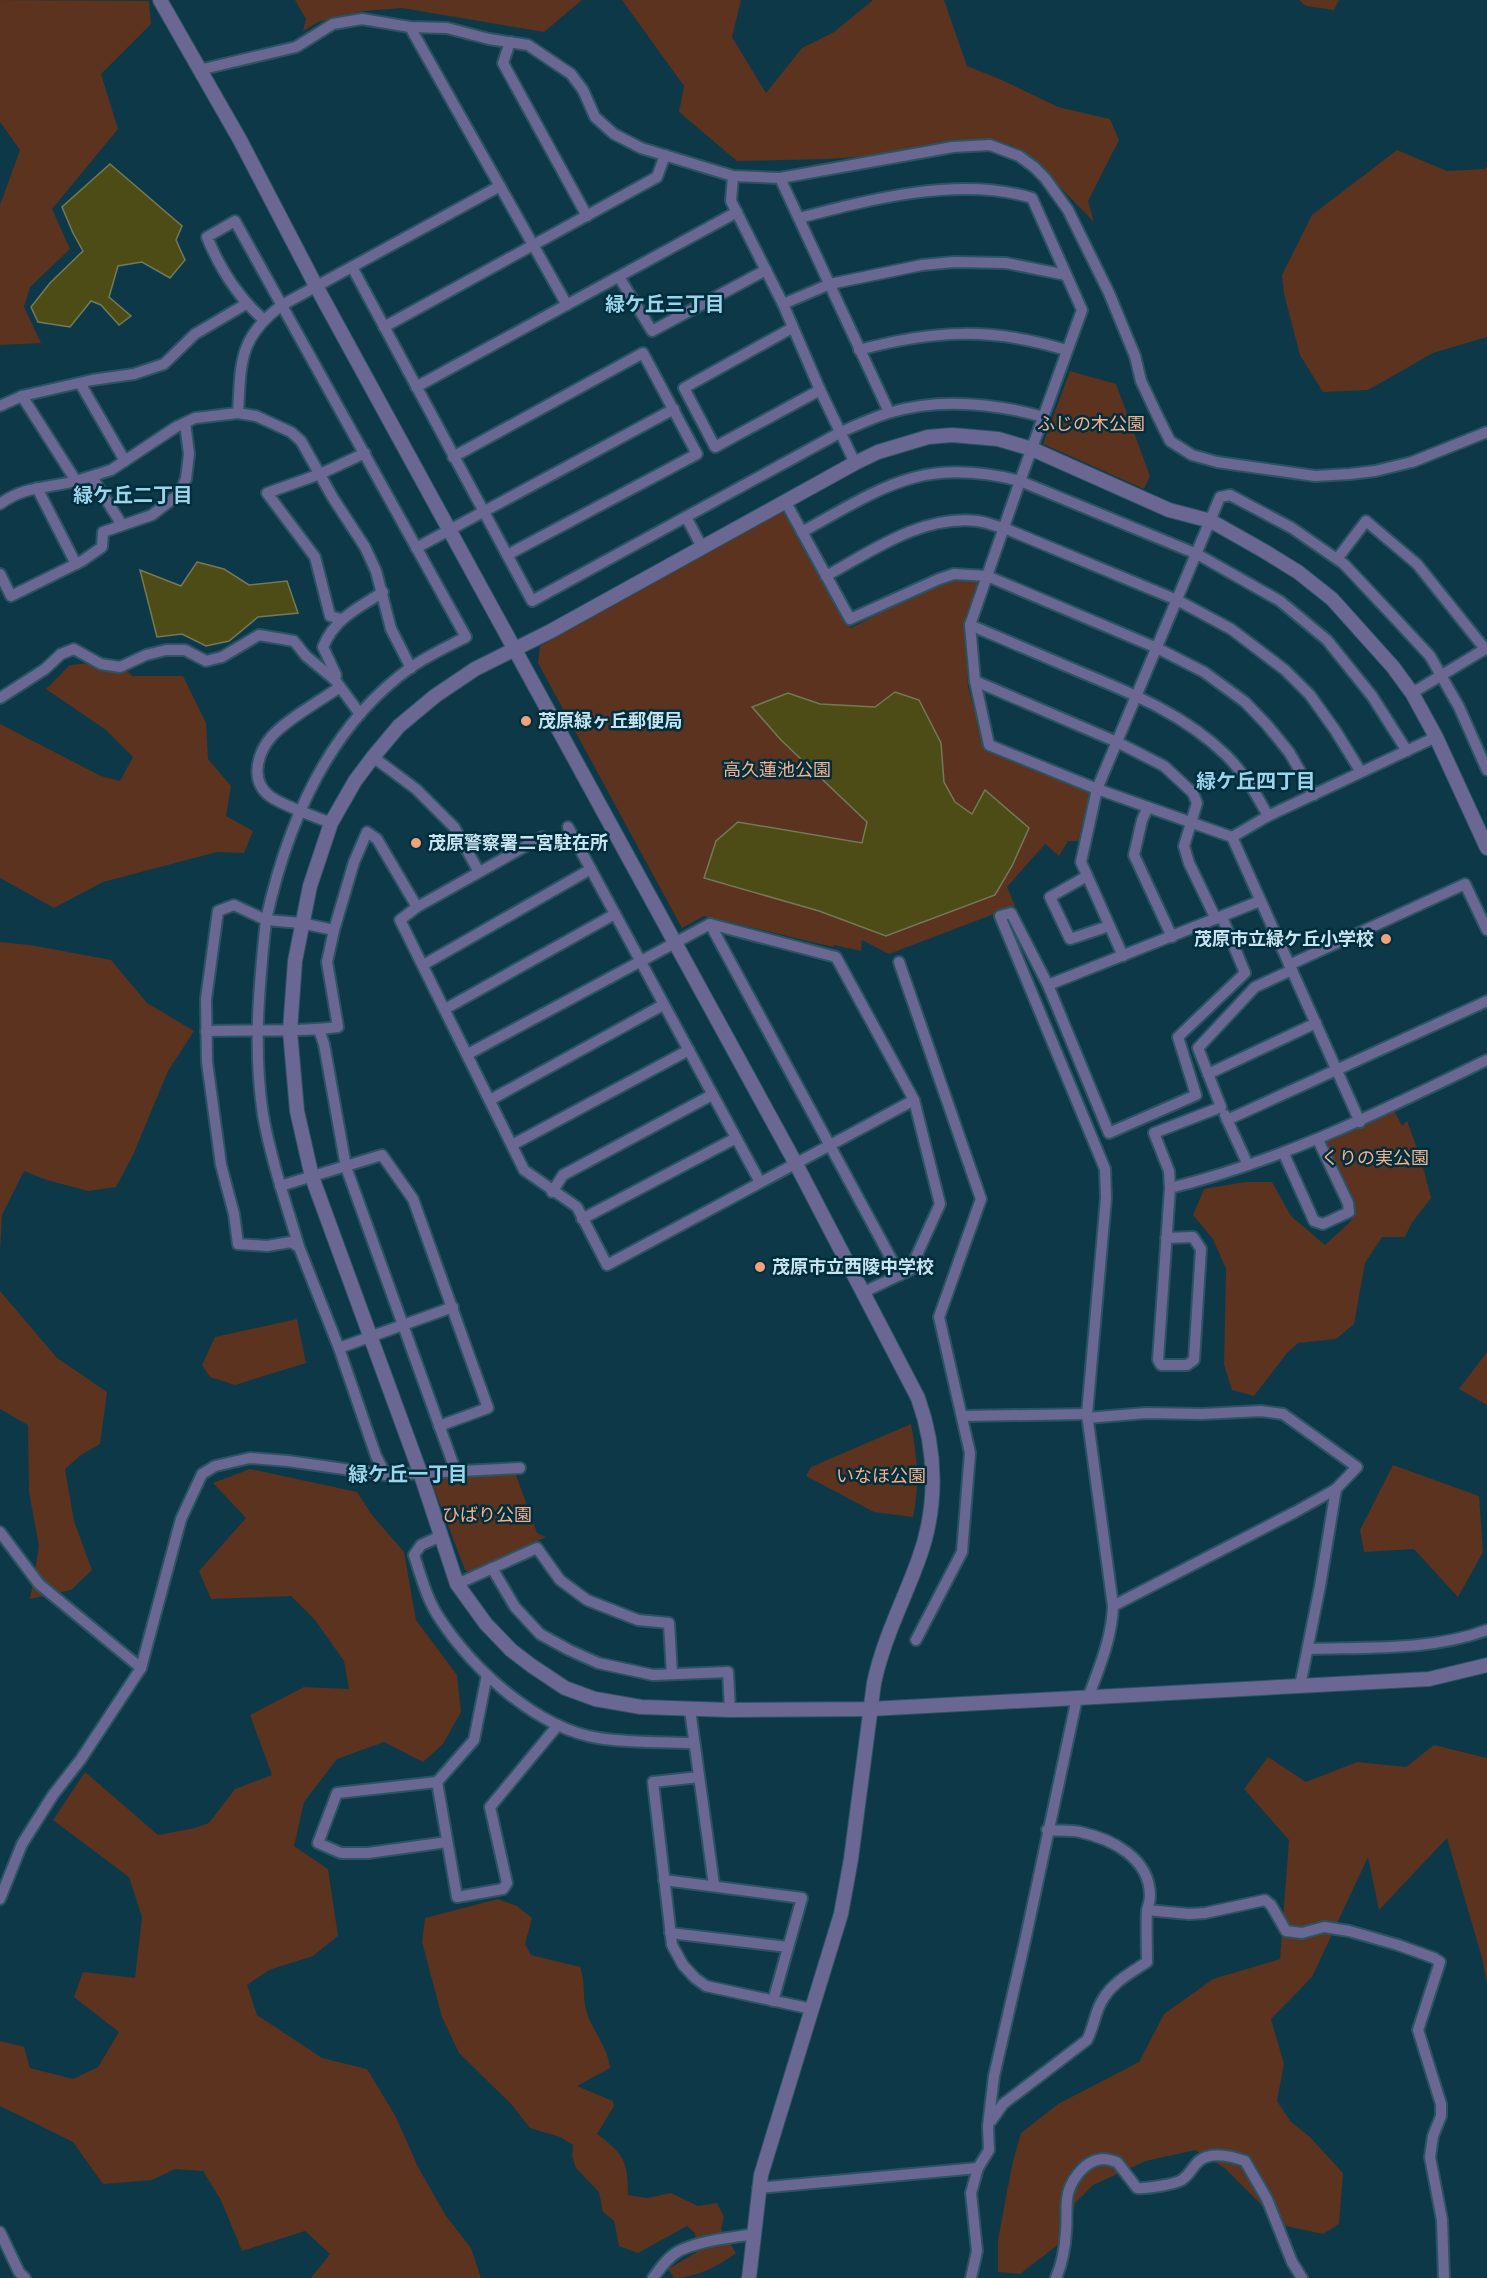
<svg xmlns="http://www.w3.org/2000/svg" width="1487" height="2278" font-family="Arial,'Noto Sans JP',sans-serif">
  <style>
    .green { fill: #5b331e }
    .water { fill: #4e4c16; stroke: #737a57; stroke-width: 1.5 }
    .lines { fill: none; stroke-linecap: round; stroke-linejoin: round }
    .minor-casing { stroke: #2b5463; stroke-width: 14 }
    .tertiary-casing { stroke: #2b5463; stroke-width: 16 }
    .minor { stroke: #6a6793; stroke-width: 10 }
    .tertiary { stroke: #6a6793; stroke-width: 14 }
    .poi-dot { fill: #f1a27b; stroke: #002e3d; stroke-width: 2 }
    .labels { text-anchor: middle; dominant-baseline: central; stroke-width: 5; stroke-linejoin: round; paint-order: stroke }
    .park-label { font-size: 18px; fill: #f7af8c; stroke: #002e3d }
    .poi-label { font-size: 18px; font-weight: bold; fill: #c8e4f0; stroke: #002e3d; text-anchor: start }
    .neighbourhood-label { font-size: 20px; font-weight: bold; fill: #9cd4ec; stroke: #002e3d }
  </style>
  <rect width="100%" height="100%" fill="#0d3848"/>
  <g class="green">
    <path d="M0,0L149,1L151,24L101,74L118,129L52,209L70,249L30,287L24,307L41,343L0,345V205L20,150L0,122Z"/>
    <path d="M295,0H582L544,32L402,8L364,11L318,22L303,31L306,19Z"/>
    <path d="M622,0H741L732,37L766,93L802,48L834,32L873,0H944L967,66L1002,80L1058,107L1110,119L1119,140L1088,201L1094,222L1050,177L1011,145L828,159L737,161L679,112L684,86Z"/>
    <path d="M1299,0H1339L1334,10L1306,6Z"/>
    <path d="M1397,150L1447,171L1485,169L1487,166V337L1433,353L1368,390L1323,392L1300,355L1284,294L1282,275L1312,215Z"/>
    <path d="M1070,371L1116,384L1150,476L1144,489L1043,444Z"/>
    <path d="M782,512L787,513L851,628L942,581L970,578L980,581L965,626L968,686L984,747L1087,791L1090,796L1078,841H1068L1059,856L1045,844L1007,887L1015,906L889,954L862,940L861,951L834,945L833,947L704,916L682,928L538,663L540,646Z"/>
    <path d="M113,661L133,676H183L206,723L208,759L231,786L226,816L253,831L244,853L217,852L103,882L54,908L0,878V724L101,776L120,781L133,757L106,730L46,689L70,665Z"/>
    <path d="M0,942L30,945L111,960L147,1003L194,1031L168,1071L133,1155L116,1187L88,1191L47,1180L24,1171L2,1215L0,1253Z"/>
    <path d="M1393,1108L1402,1126L1407,1121L1420,1156L1431,1198L1411,1224L1405,1237H1382L1365,1263L1354,1324L1336,1339L1298,1343L1287,1353L1254,1396L1232,1390L1224,1365L1226,1269L1213,1239L1193,1215L1204,1189L1245,1182H1272L1291,1216L1325,1245L1349,1223L1356,1213L1352,1214L1325,1141Z"/>
    <path d="M0,1291L57,1358L107,1392L100,1444L81,1455L65,1469L74,1521L92,1570L71,1590L30,1599L39,1546L29,1492L28,1425L0,1409Z"/>
    <path d="M297,1319L306,1363L235,1385L210,1377L202,1365L215,1337Z"/>
    <path d="M1487,1352V1405L1459,1389Z"/>
    <path d="M911,1424C917,1456 920,1485 913,1517L874,1512L806,1476L811,1467Z"/>
    <path d="M1393,1465L1479,1496L1483,1552L1458,1597L1414,1549L1364,1552L1360,1530Z"/>
    <path d="M250,1469L357,1492L372,1515L404,1552L416,1620L457,1675L461,1712L443,1744L423,1762L384,1742L337,1759L304,1802L294,1846L328,1869L338,1936L313,1956L269,1970L247,1985L257,2015L322,2058L367,2069L396,2117L418,2167L446,2216L471,2248L481,2278H311L330,2254L305,2231L242,2251L221,2200L203,2171L175,2169L152,2180L103,2184L73,2142L0,2106V2041L24,2047L30,2068L73,2079L98,2067L119,2032L74,1997L83,1972L135,1978L142,1917L129,1877L53,1820L85,1772L158,1835L195,1828L209,1823L235,1789L272,1775L250,1715L304,1687L349,1689L344,1661L315,1620L291,1596L211,1599L199,1571L246,1518L213,1483Z"/>
    <path d="M514,1473L516,1475L537,1533L546,1537L469,1572L465,1570L430,1478L433,1475Z"/>
    <path d="M1434,1745L1487,1758V1983L1482,1958L1447,1838L1379,1910L1368,1857L1312,1977L1271,2019L1284,2064L1277,2101L1291,2122L1309,2136L1343,2173L1339,2224L1323,2234L1281,2225L1226,2169L1195,2150L1146,2161L1093,2185L1075,2203L1068,2237L1020,2274L998,2272V2240L1012,2165L1021,2133L1058,2104L1139,2062L1164,2014L1213,1979L1280,1959L1289,1840L1244,1789L1268,1757L1306,1782L1357,1762L1406,1767Z"/>
    <path d="M498,1899L517,1906L532,1918L525,1944L531,1955L580,1967C585,1980 583,1992 585,2005C589,2028 608,2045 610,2068L577,2086L613,2101L614,2106L597,2134C624,2154 628,2161 628,2195L647,2198L671,2193L698,2206L717,2203L724,2217L721,2229L736,2253C719,2266 695,2278 674,2278L668,2269L697,2252L695,2233L687,2226L638,2253L619,2246L614,2221L603,2212L599,2192L576,2168L572,2156L573,2145L560,2137L530,2128L512,2105L459,2053L442,2017L422,1942L425,1918Z"/>
  </g>
  <g class="water">
    <path d="M110,164L182,226L176,240L185,260L170,278L142,262L118,266L109,297L131,316L119,325L101,305L91,301L70,327L38,322L31,307L50,283L83,251L73,233L62,207Z"/>
    <path d="M197,562L224,569L249,585L287,581L298,613L258,617L229,641L206,646L182,634L157,637L140,570L181,586Z"/>
    <path d="M895,692L919,700L941,743L944,782L955,802L972,814L985,790L1029,828L1012,866L995,895L886,936L819,911L704,878L716,841L738,822L862,843L867,822L781,740L752,707L788,693L820,704L875,707Z"/>
  </g>
  <g class="lines">
    <defs>
      <g id="minor">
        <path d="M410,27L567,305"/>
        <path d="M510,42L503,63L587,216"/>
        <path d="M199,70L296,47L333,24L362,19L410,27L447,28L489,39L528,45L571,74L583,90L595,117L614,134L641,148L733,176L780,178L953,147L990,145L1019,156L1034,167L1045,178L1068,210L1109,293L1135,356L1141,381L1158,417L1170,441L1192,455L1217,462L1315,476L1350,474L1375,471L1412,462L1487,432"/>
        <path d="M733,176L731,201L783,304L820,390L855,463"/>
        <path d="M780,178L889,412"/>
        <path d="M799,218C871,199 959,176 1032,198L1082,310L1020,481L970,625L975,681L989,745L1097,789L1232,837L1360,1122"/>
        <path d="M352,267L532,601L841,432C857,425 872,418 888,413C940,397 993,403 1044,417"/>
        <path d="M619,277L652,331L766,270"/>
        <path d="M783,304L830,284L922,265L954,262L1006,263L1066,275"/>
        <path d="M263,319C238,297 220,269 207,237L235,221L466,637C447,647 427,656 410,668C328,727 287,824 266,920L234,905L218,911L206,999L207,1062L221,1165L234,1214L238,1244L267,1246L291,1242L299,1247L339,1348L376,1456L386,1475"/>
        <path d="M384,327L657,177L665,155"/>
        <path d="M792,328L684,388L715,447L820,390"/>
        <path d="M859,350C933,330 992,327 1066,350"/>
        <path d="M80,383L125,461"/>
        <path d="M416,387L737,212"/>
        <path d="M22,396L92,380L134,374L164,364L195,334L246,304"/>
        <path d="M0,406L22,396L76,481L111,470L176,427L195,418L238,413L256,416L291,432L301,441L333,498L365,547L376,571L391,629L411,668"/>
        <path d="M238,413C241,363 238,338 282,305L500,186"/>
        <path d="M453,457L643,353L697,454L507,555"/>
        <path d="M92,477L122,525"/>
        <path d="M37,488L76,564"/>
        <path d="M785,501L850,619L939,579L954,574L987,576L1157,648L1204,672L1245,702L1267,725L1289,752L1314,795"/>
        <path d="M0,504C24,486 48,488 76,481"/>
        <path d="M686,517L702,547"/>
        <path d="M802,532C883,487 923,456 1020,481L1197,554L1280,601L1327,640L1372,696L1407,751"/>
        <path d="M416,548L674,409"/>
        <path d="M1337,559L1366,521L1417,564L1485,649L1412,693"/>
        <path d="M0,574L11,596L82,561L102,547L103,532L152,515L179,494L186,479L189,454L185,423"/>
        <path d="M826,576C872,551 921,515 977,521C986,522 995,526 1004,528L1177,600L1231,629L1285,670L1310,695L1335,730L1361,772"/>
        <path d="M341,619L330,616L315,557L267,493L320,474L365,453"/>
        <path d="M970,625C1008,641 1047,658 1085,674C1136,695 1186,716 1227,756C1244,773 1257,795 1268,816"/>
        <path d="M335,679L336,675L323,647C335,618 358,608 383,592"/>
        <path d="M975,681L1117,742L1164,766L1193,793L1197,803L1184,846L1189,863L1216,919"/>
        <path d="M0,698L45,669L61,654L74,649L101,664L120,667L146,655L166,650H185L206,661L222,657L259,635L294,641L306,656L335,680L360,714"/>
        <path d="M373,757L416,789L454,827L479,872"/>
        <path d="M1148,807L1142,820L1134,855L1172,937"/>
        <path d="M331,823C314,816 286,807 271,797C249,782 257,753 272,736C286,720 321,700 340,687"/>
        <path d="M568,827L760,1182"/>
        <path d="M542,837L417,907L400,920L524,1170L577,1207L607,1265L914,1100"/>
        <path d="M1232,837L1268,816L1436,737"/>
        <path d="M1087,876L1050,897L1070,939L1109,926"/>
        <path d="M710,924L900,1275"/>
        <path d="M1123,956L1081,862L1097,789L1220,497L1230,495L1292,528L1344,564L1392,615L1430,656L1459,707L1487,770"/>
        <path d="M899,962L981,1199L939,1317L970,1453L962,1552L916,1640"/>
        <path d="M423,965L591,869"/>
        <path d="M1289,965L1465,884L1487,930"/>
        <path d="M1048,985L1109,1133L1196,1095L1178,1037L1245,973L1222,917"/>
        <path d="M445,1009L615,914"/>
        <path d="M319,1030L324,1044L346,1167L456,1472"/>
        <path d="M206,1031C250,1029 294,1033 338,1027L327,962L334,930L354,862L367,832L377,839L417,907"/>
        <path d="M468,1054L710,924L836,957L914,1100L940,1204L910,1270L864,1292"/>
        <path d="M1208,1074L1316,1023"/>
        <path d="M490,1100L663,1005"/>
        <path d="M1225,1115L1248,1165"/>
        <path d="M1227,1120L1487,1001"/>
        <path d="M512,1145L689,1050"/>
        <path d="M1284,1154L1314,1221L1323,1224L1349,1212L1348,1203L1318,1140"/>
        <path d="M280,1186L382,1155L413,1199L488,1408L439,1426"/>
        <path d="M1170,1188C1282,1161 1384,1110 1487,1060"/>
        <path d="M552,1192L563,1175L712,1095"/>
        <path d="M582,1219L736,1138"/>
        <path d="M1166,1238L1193,1237L1201,1249L1194,1360L1187,1365H1161L1158,1360L1170,1188L1169,1171L1154,1133L1221,1107L1198,1048L1255,987L1292,970"/>
        <path d="M299,1247C286,1203 271,1160 263,1115C253,1050 259,985 266,920L301,923L334,930"/>
        <path d="M339,1348L453,1307"/>
        <path d="M962,1416L1087,1414"/>
        <path d="M1087,1418L1146,1413L1202,1414L1261,1411L1283,1414L1357,1467L1336,1489L1295,1512L1113,1606"/>
        <path d="M0,1532L39,1584L141,1668"/>
        <path d="M441,1536L421,1545L414,1555C421,1576 427,1600 440,1619C473,1669 536,1728 598,1738C630,1743 662,1742 694,1743"/>
        <path d="M492,1568L515,1607L540,1634L569,1650L598,1663L653,1675L728,1672L730,1710"/>
        <path d="M457,1584L537,1548L560,1580L587,1600L638,1620L669,1623L672,1674"/>
        <path d="M1308,1649C1367,1647 1431,1651 1487,1630"/>
        <path d="M487,1675L474,1740L437,1782L457,1897L503,1889L507,1883L490,1807L558,1725"/>
        <path d="M1300,1686L1320,1586L1336,1489"/>
        <path d="M1088,1698C1099,1668 1112,1638 1113,1606L1087,1414L1106,1198L1105,1169L1000,916L1011,913L1048,985L1260,901"/>
        <path d="M690,1710L714,1885"/>
        <path d="M699,1777L653,1782L672,1945L683,1965L695,1978L706,1986L812,2009"/>
        <path d="M437,1782L337,1793L318,1843L341,1853H368L447,1842"/>
        <path d="M664,1880L802,1898L773,2001"/>
        <path d="M0,1899L22,1844L53,1795L81,1759L141,1668L181,1519L202,1474L215,1466L250,1458L288,1461L386,1475L520,1468"/>
        <path d="M1147,1910L1189,1914L1205,1913L1265,1900L1271,1905L1286,1931L1302,1933L1324,1927L1349,1931L1398,1945L1434,1958L1440,1962L1418,2030L1441,2104V2116L1433,2136L1430,2157L1442,2220L1444,2278"/>
        <path d="M670,1933L788,1947"/>
        <path d="M991,2121L1003,2104L1087,2040C1094,2027 1095,2011 1103,1999C1113,1982 1132,1972 1147,1962C1147,1945 1146,1927 1147,1910C1148,1906 1150,1901 1150,1896C1150,1858 1112,1839 1080,1832C1070,1830 1058,1831 1047,1830"/>
        <path d="M758,2188L978,2168"/>
        <path d="M0,2232L19,2272L25,2278"/>
        <path d="M653,2278C660,2268 668,2257 679,2251C701,2240 730,2238 754,2234"/>
        <path d="M971,2278L977,2251L971,2193L978,2168L989,2150L988,2126L994,2076L1025,1941L1077,1698"/>
        <path d="M1056,2278C1062,2264 1065,2248 1066,2232C1067,2221 1066,2210 1067,2199C1069,2182 1084,2160 1103,2159C1107,2159 1113,2161 1117,2162L1137,2188C1145,2189 1178,2184 1183,2179C1190,2174 1193,2166 1199,2161C1211,2151 1231,2156 1245,2161L1267,2199L1292,2262L1302,2278"/>
      </g>
      <g id="tertiary">
        <path d="M160,0L240,140L316,286L796,1164L918,1398C937,1451 938,1508 918,1561C903,1602 883,1640 874,1683L851,1859L841,1914L761,2175L749,2278"/>
        <path d="M1487,848L1436,737L1412,693L1393,667L1332,599L1298,572L1264,551L1211,521L1169,510L1032,449L998,439L952,435L928,437L878,452L855,463L551,631L475,669L435,696L399,726L373,757L355,781L331,823L310,886L295,961L290,1031L297,1111L312,1177L420,1472L457,1584L486,1624L511,1650L532,1666L565,1688L595,1699L641,1707L730,1710L870,1709L1429,1679L1487,1665"/>
      </g>
    </defs>
    <use href="#minor" class="minor-casing"/>
    <use href="#tertiary" class="tertiary-casing"/>
    <use href="#minor" class="minor"/>
    <use href="#tertiary" class="tertiary"/>
  </g>
  <g class="poi-dot">
    <circle cx="526" cy="721" r="6"/>
    <circle cx="416" cy="843" r="6"/>
    <circle cx="1386" cy="939" r="6"/>
    <circle cx="760" cy="1267" r="6"/>
  </g>
  <g class="labels">
    <g class="park-label">
      <text x="1091" y="424">ふじの木公園</text>
      <text x="777" y="770">高久蓮池公園</text>
      <text x="1375" y="1158">くりの実公園</text>
      <text x="881" y="1476">いなほ公園</text>
      <text x="487" y="1515">ひばり公園</text>
    </g>
    <g class="poi-label">
      <text x="538" y="721">茂原緑ヶ丘郵便局</text>
      <text x="428" y="843">茂原警察署二宮駐在所</text>
      <text x="1374" y="939" text-anchor="end">茂原市立緑ケ丘小学校</text>
      <text x="772" y="1267">茂原市立西陵中学校</text>
    </g>
    <g class="neighbourhood-label">
      <text x="665" y="304">緑ケ丘三丁目</text>
      <text x="133" y="495">緑ケ丘二丁目</text>
      <text x="1256" y="781">緑ケ丘四丁目</text>
      <text x="408" y="1474">緑ケ丘一丁目</text>
    </g>
  </g>
</svg>
